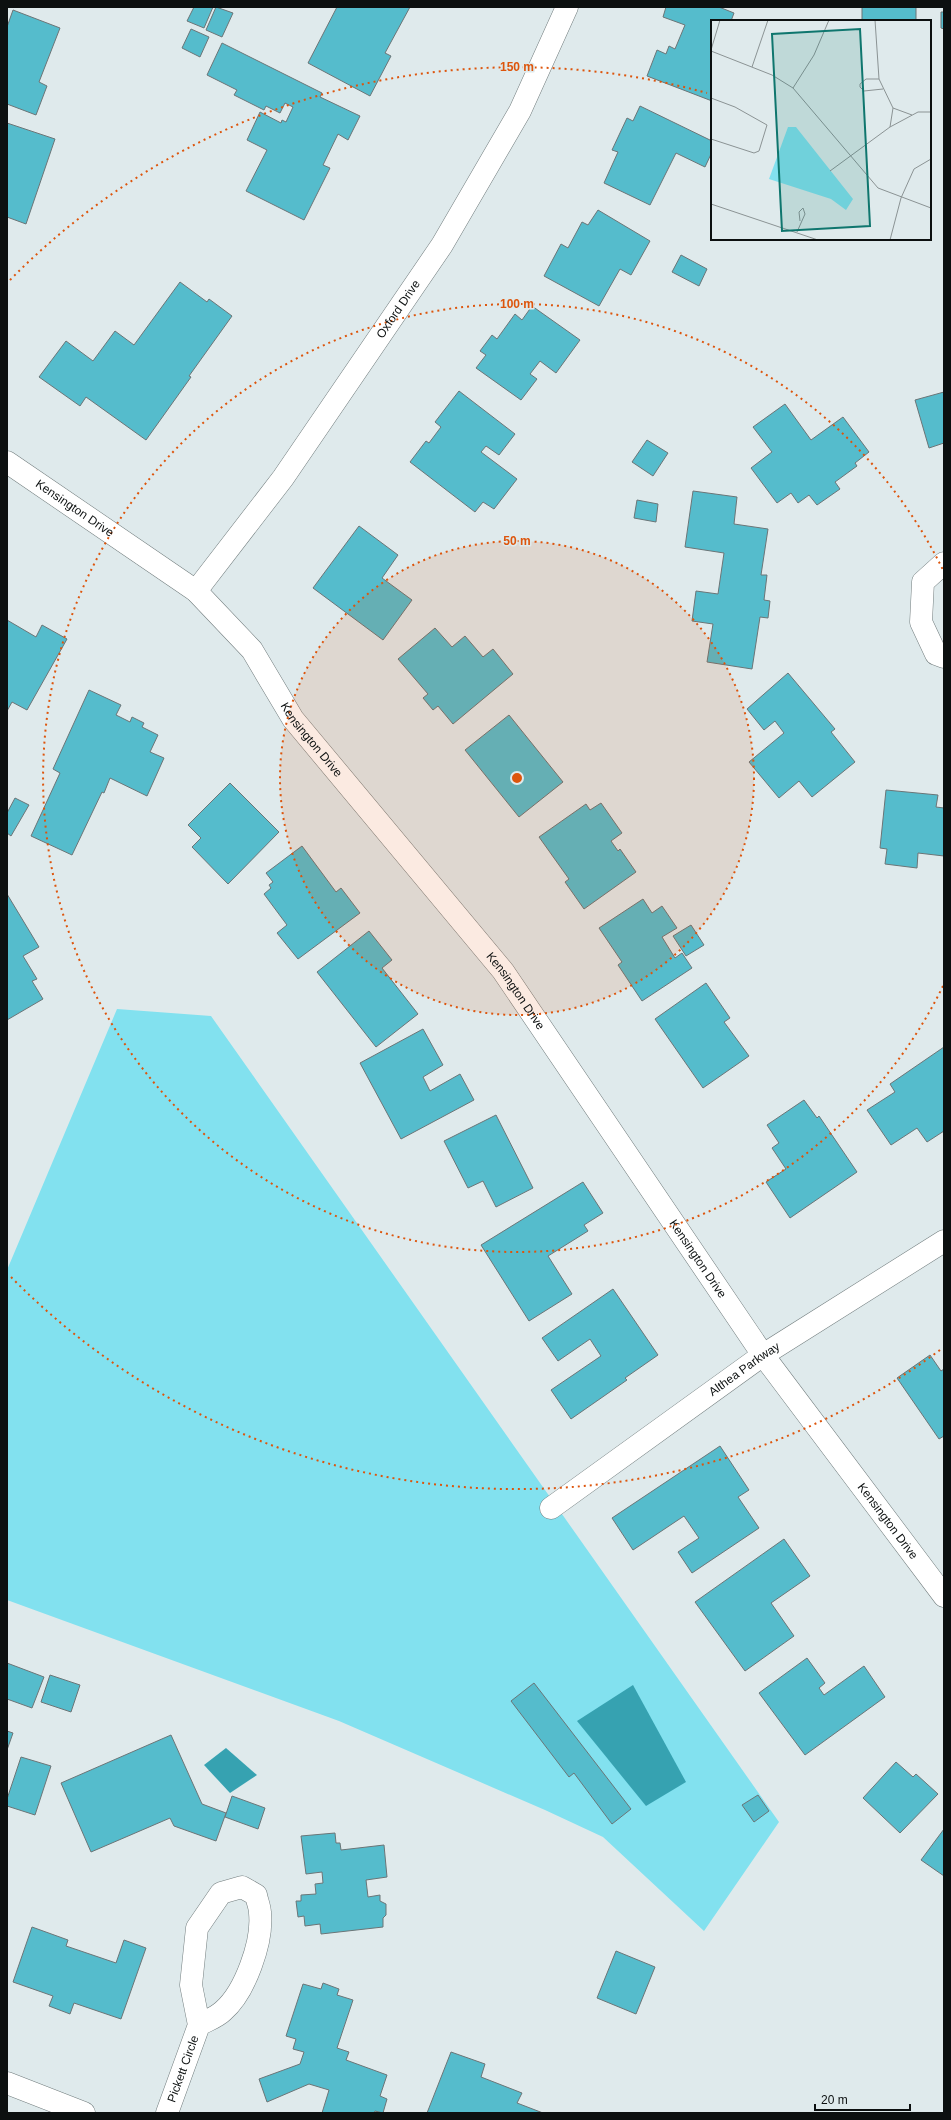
<svg xmlns="http://www.w3.org/2000/svg" width="951" height="2120" font-family="Arial,sans-serif">
  <style>
    .green { fill: #82e1ef }
    .water { fill: #36a2b1 }
    .building { fill: #55bccc; stroke: #6b7577 }
    .lines { fill: none; stroke-linecap: round; stroke-linejoin: round }
    .minor-casing { stroke: #727d7e; stroke-width: 23 }
    .minor { stroke: #fff; stroke-width: 22 }
    .ring { fill: none; stroke: #dd550c; stroke-width: 2; stroke-dasharray: 2 4 }
    .labels { text-anchor: middle; dominant-baseline: central; stroke-width: 3; stroke-linejoin: round; paint-order: stroke }
    .street-label { font-size: 12px; fill: #0c1010; stroke: #dfeaec }
    .inset-road { fill: none; stroke: #8b9394; stroke-width: 1 }
    .view { fill: #0f766e; fill-opacity: 0.15; stroke: #0f766e; stroke-width: 2 }
    .inset-edge { fill: none; stroke: #0c1010; stroke-width: 2 }
    .centre { fill: #dd550c; stroke: #dfeaec; stroke-width: 2 }
    .ring-label { font-size: 12px; text-anchor: middle; font-weight: bold; fill: #dd550c; stroke: #dfeaec; stroke-width: 3; stroke-linejoin: round; paint-order: stroke }
  </style>
  <rect width="100%" height="100%" fill="#dfeaec"/>
  <path class="green" d="M117,1009L211,1016L779,1822L704,1931L603,1837L545,1810L339,1721L7,1600V1270Z"/>
  <g class="water">
    <path d="M633,1685L686,1782L646,1806L577,1721Z"/>
    <path d="M226,1748L257,1775L230,1793L204,1765Z"/>
  </g>
  <g class="building">
    <path d="M194,7H213L204,28L187,21Z"/>
    <path d="M216,7L233,13L222,37L206,30Z"/>
    <path d="M337,7H410L385,53L391,56L370,96L308,63Z"/>
    <path d="M666,7H719L734,13L731,21H712V101L647,76L657,50L666,54L669,46L675,49L685,25L663,17Z"/>
    <rect x="862" y="7" width="54" height="14"/>
    <path d="M13,10L60,28L39,82L47,86L36,115L7,104V27Z"/>
    <path d="M941,12H944V29L941,28Z"/>
    <path d="M191,29L209,37L200,57L182,48Z"/>
    <path d="M222,43L322,93L320,97L360,116L348,140L338,134L323,165L330,168L304,220L246,191L267,150L247,140L260,112L281,123L282,120L286,122L293,107L285,103L280,113L266,106L264,110L234,95L237,90L207,75Z"/>
    <path d="M640,106L712,141V152L705,167L676,153L650,205L604,183L618,152L612,150L627,118L633,121Z"/>
    <path d="M7,123L55,139L26,224L7,217Z"/>
    <path d="M598,210L650,241L631,275L620,269L599,306L544,276L561,244L568,248L582,222L588,225Z"/>
    <path d="M681,255L707,269L699,286L672,272Z"/>
    <path d="M180,282L207,302L209,299L232,316L189,376L191,377L146,440L86,397L80,406L39,377L66,341L93,361L115,331L134,345Z"/>
    <path d="M532,306L580,340L556,373L540,361L530,374L537,379L521,400L476,368L486,355L480,351L492,335L497,339L515,314L522,320Z"/>
    <path d="M459,391L515,434L499,455L486,446L481,452L517,479L494,509L483,502L475,512L410,462L426,441L429,443L441,427L435,422Z"/>
    <path d="M944,392V443L929,448L915,400Z"/>
    <path d="M785,404L811,440L843,417L869,452L855,463L857,466L835,482L840,489L817,505L809,495L798,503L791,493L777,503L751,468L772,452L753,427Z"/>
    <path d="M647,440L668,453L653,476L632,462Z"/>
    <path d="M693,491L737,497L734,524L768,529L761,575H767L764,600L770,601L768,618L760,617L752,669L707,662L713,624L692,621L696,591L718,594L724,553L685,547Z"/>
    <path d="M637,500L658,504L656,522L634,518Z"/>
    <path d="M359,526L398,555L382,578L412,600L383,640L313,588Z"/>
    <path d="M7,620L36,637L42,625L67,639L27,710L12,702L7,711Z"/>
    <path d="M435,628L452,647L465,636L483,657L493,649L513,674L453,724L438,706L433,710L423,698L428,694L398,659Z"/>
    <path d="M788,673L835,729L831,732L855,762L812,797L799,781L779,798L749,762L784,733L775,721L764,730L747,709Z"/>
    <path d="M89,690L121,705L116,715L130,722L132,717L144,723L142,727L158,735L150,752L164,758L147,796L110,778L104,793L102,792L72,855L31,836L60,773L53,769Z"/>
    <path d="M509,715L563,782L519,817L465,750Z"/>
    <path d="M230,783L279,832L228,884L192,847L201,838L188,825Z"/>
    <path d="M886,790L938,795L936,807L944,808V856L918,853L917,868L885,864L887,849L880,848Z"/>
    <path d="M15,798L29,805L11,836L7,833V813Z"/>
    <path d="M601,803L622,833L611,841L618,851L620,849L636,872L584,909L565,882L569,879L539,837L586,804L590,810Z"/>
    <path d="M302,846L336,892L341,888L360,913L298,959L277,933L287,925L264,894L271,888L269,885L273,882L266,873Z"/>
    <path d="M7,894L39,947L23,956L37,979L32,981L43,999L7,1020Z"/>
    <path d="M643,899L652,913L662,906L677,928L662,937L675,958L682,953L692,968L642,1001L618,965L622,962L599,928Z"/>
    <path d="M691,925L704,945L686,956L673,936Z"/>
    <path d="M369,931L392,960L382,968L418,1014L376,1047L317,972Z"/>
    <path d="M706,983L730,1018L724,1022L749,1056L703,1088L655,1019Z"/>
    <path d="M423,1029L443,1065L423,1077L430,1091L460,1074L474,1100L401,1139L360,1063Z"/>
    <path d="M944,1047V1131L927,1142L917,1128L891,1145L867,1110L895,1092L890,1084Z"/>
    <path d="M804,1100L817,1118L819,1116L857,1172L790,1218L766,1182L786,1169L772,1148L779,1143L767,1125Z"/>
    <path d="M496,1115L533,1188L496,1207L483,1181L468,1188L444,1141Z"/>
    <path d="M583,1182L603,1213L584,1225L588,1231L548,1256L572,1294L529,1321L481,1245Z"/>
    <path d="M613,1289L658,1355L625,1378L627,1380L571,1419L551,1390L601,1356L590,1339L558,1361L542,1338Z"/>
    <path d="M930,1355L941,1371L944,1369V1436L939,1439L897,1378Z"/>
    <path d="M720,1446L749,1490L738,1497L759,1528L692,1573L678,1552L699,1538L684,1516L633,1550L612,1518Z"/>
    <path d="M784,1539L810,1576L771,1603L794,1636L745,1671L695,1602Z"/>
    <path d="M807,1658L825,1683L819,1688L824,1695L864,1666L885,1697L805,1755L759,1693Z"/>
    <path d="M7,1663L44,1677L32,1708L7,1699Z"/>
    <path d="M50,1675L80,1685L71,1712L41,1702Z"/>
    <path d="M534,1683L631,1809L612,1824L574,1773L569,1777L511,1701Z"/>
    <path d="M7,1731L13,1733L7,1750Z"/>
    <path d="M171,1735L202,1804L226,1813L216,1841L174,1826L170,1818L91,1852L61,1783Z"/>
    <path d="M21,1757L51,1766L35,1815L7,1806V1799Z"/>
    <path d="M896,1762L913,1777L916,1774L938,1794L900,1833L863,1798Z"/>
    <path d="M758,1795L769,1811L754,1822L742,1805Z"/>
    <path d="M232,1796L265,1808L258,1829L225,1817Z"/>
    <path d="M944,1829V1876L921,1860Z"/>
    <path d="M335,1833L336,1843H340L341,1850L384,1845L387,1877L366,1880L368,1897L380,1895V1901L386,1904V1915L383,1918V1927L321,1934L320,1924L305,1926L304,1916L298,1917L296,1901H301V1895L316,1894L315,1884L323,1883L322,1872L306,1874L301,1836Z"/>
    <path d="M32,1927L68,1940L66,1946L116,1963L124,1940L146,1948L121,2019L74,2003L70,2014L49,2006L53,1996L13,1982Z"/>
    <path d="M616,1951L655,1967L636,2014L597,1998Z"/>
    <path d="M323,1983L339,1989L337,1995L353,2000L337,2048L349,2052L346,2060L387,2075L380,2096L387,2099L383,2113L375,2111L374,2113H322L329,2090L309,2084L267,2102L259,2079L300,2064L304,2052L293,2049L296,2039L286,2036L303,1984L321,1989Z"/>
    <path d="M451,2052L485,2064L481,2077L522,2093L517,2103L543,2113H427Z"/>
  </g>
  <g class="lines">
    <defs>
      <g id="minor">
        <path id="s1" d="M7,462L196,591L252,650L293,719L503,971L763,1355L944,1596"/>
        <path d="M944,563L923,582L921,622L936,654L944,657"/>
        <path id="s2" d="M196,591L283,478L442,245L520,111L567,7"/>
        <path id="s3" d="M551,1508L763,1355L944,1241"/>
        <path d="M7,2083L84,2113"/>
        <path id="s4" d="M167,2113L199,2025L191,1985L197,1928L221,1893L242,1887L256,1895C257,1901 260,1907 260,1913C263,1942 245,1992 223,2011C217,2017 206,2021 199,2025"/>
      </g>
    </defs>
    <use href="#minor" class="minor-casing"/>
    <use href="#minor" class="minor"/>
  </g>
  <circle cx="517" cy="778" r="237" fill="#dd550c" fill-opacity=".12"/>
  <g class="ring">
    <circle cx="517" cy="778" r="237"/>
    <path d="M943 986A474 474 0 1 1 943 570"/>
    <path d="M940 1350A711 711 0 0 1 10 1276M10 280A711 711 0 0 1 707 93"/>
  </g>
  <g class="labels">
    <g class="street-label">
      <text stroke="none"><textPath href="#s2" startOffset="347">Oxford Drive</textPath></text>
      <text stroke="none"><textPath href="#s1" startOffset="82">Kensington Drive</textPath></text>
      <text stroke="none"><textPath href="#s1" startOffset="418">Kensington Drive</textPath></text>
      <text stroke="none"><textPath href="#s1" startOffset="742">Kensington Drive</textPath></text>
      <text stroke="none"><textPath href="#s1" startOffset="1066">Kensington Drive</textPath></text>
      <text stroke="none"><textPath href="#s3" startOffset="238">Althea Parkway</textPath></text>
      <text stroke="none"><textPath href="#s1" startOffset="1390">Kensington Drive</textPath></text>
      <text stroke="none"><textPath href="#s4" startOffset="47">Pickett Circle</textPath></text>
    </g>
  </g>
  <g transform="translate(711 20)">
    <rect width="220" height="220" fill="#dfeaec"/>
    <path d="M77,107H85L142,179L135,190L120,179L58,159Z" fill="#82e1ef"/>
    <path class="inset-road" d="M164,0L168,59L182,88L201,95M0,30L9,0M0,31L61,55L82,68L167,168L220,188M41,47L57,0M168,59H155L149,64V67L153,71L172,69M82,68L103,35L118,0M0,78L24,87L56,105L48,131L43,133L0,119M179,107L182,88M119,151L179,107L207,92H220M0,184L107,220H114M86,212L94,194L92,188L88,192L89,201M179,220L190,178L203,149L220,139"/>
    <path class="view" d="M149,9L159,206L71,211L61,14Z"/>
    <rect width="220" height="220" class="inset-edge"/>
  </g>
  <circle cx="517" cy="778" r="6" class="centre"/>
  <g class="ring-label">
    <text x="517" y="71">150 m</text>
    <text x="517" y="308">100 m</text>
    <text x="517" y="545">50 m</text>
  </g>
  <rect width="951" height="2120" fill="none" stroke="#0c1010" stroke-width="16"/>
  <path d="M815 2104v6h95v-6" fill="none" stroke="#0c1010" stroke-width="2"/>
  <text x="821" y="2104" font-size="12" fill="#0c1010" stroke="#dfeaec" stroke-width="3" paint-order="stroke">20 m</text>
</svg>
